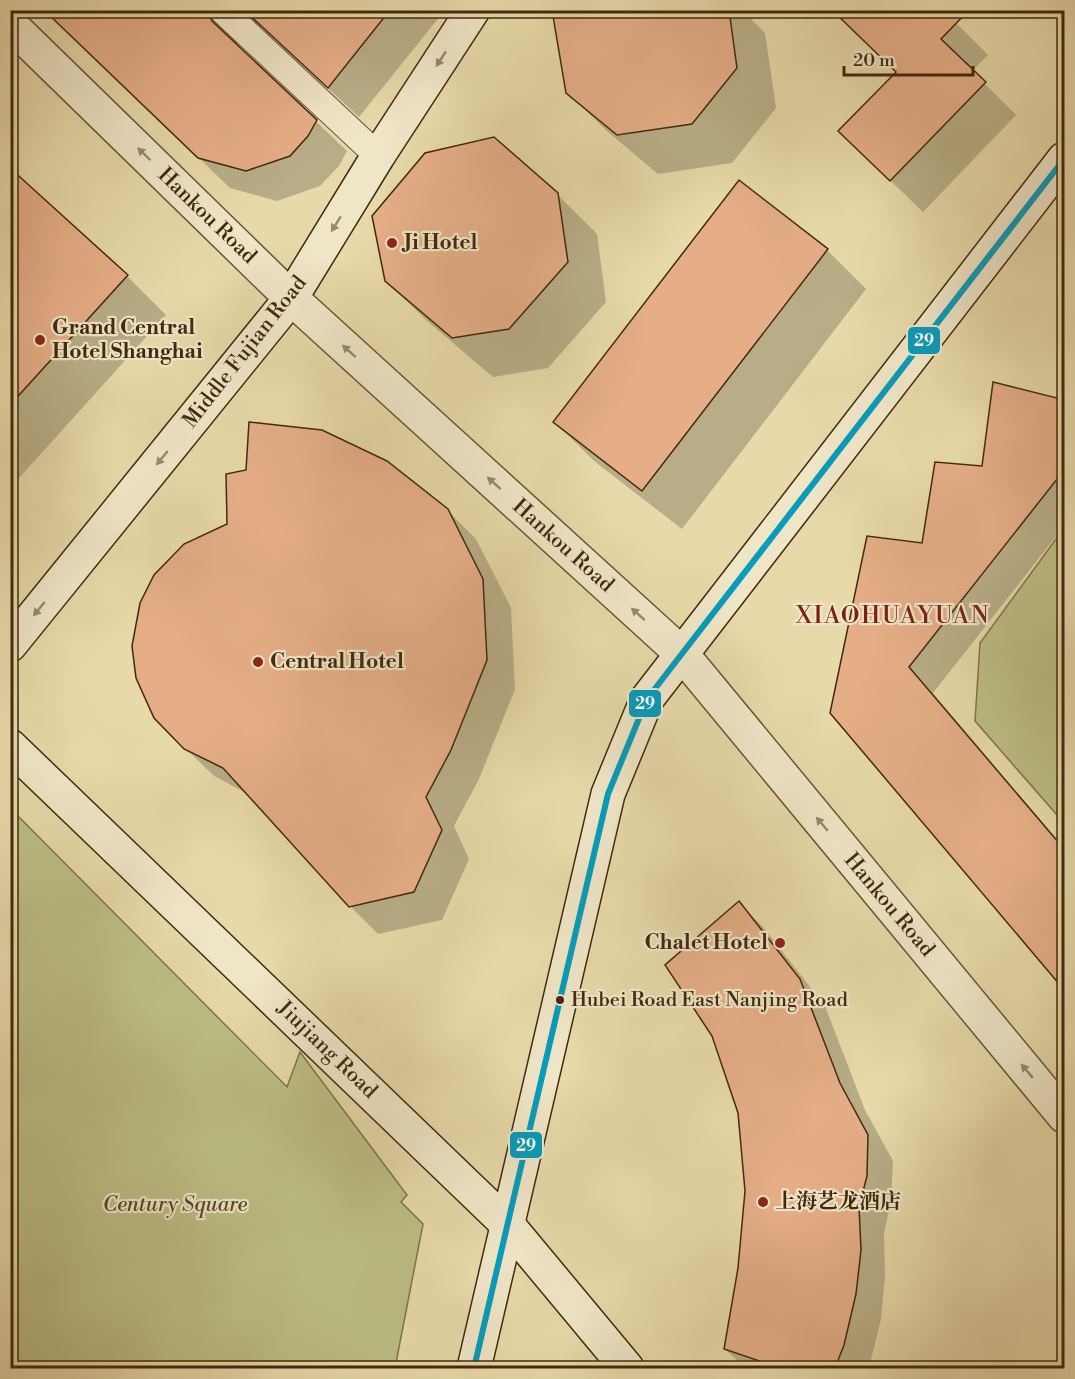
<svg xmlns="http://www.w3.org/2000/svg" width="1075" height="1379" font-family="'Libre Bodoni','Noto Serif SC',serif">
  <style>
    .green { fill: #bcbe84; stroke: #7f7449; stroke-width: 1.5 }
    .shadow { fill: #0003 }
    .building { fill: #e5ae87; stroke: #42290e; stroke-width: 1.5 }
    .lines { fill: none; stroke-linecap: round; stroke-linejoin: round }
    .lane-casing { stroke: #6b5535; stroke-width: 28 }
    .street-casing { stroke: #6b5535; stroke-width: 36 }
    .secondary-casing { stroke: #42290e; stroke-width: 36 }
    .lane { stroke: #efe6c7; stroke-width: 26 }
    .street { stroke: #efe6c7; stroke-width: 33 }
    .secondary { stroke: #efe6c7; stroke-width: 33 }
    .bus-1-casing { stroke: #efe6c7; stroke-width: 10 }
    .bus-1 { stroke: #079cbb; stroke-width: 6 }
    .oneway { fill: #98886a }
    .poi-dot { fill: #8f2418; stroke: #efe6c7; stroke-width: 2 }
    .bus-dot { fill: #42290e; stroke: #efe6c7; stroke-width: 2 }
    .labels { text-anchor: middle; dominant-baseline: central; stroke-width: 4.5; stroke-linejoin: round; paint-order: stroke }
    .bus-label { font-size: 20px; fill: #42290e; stroke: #efe6c7; text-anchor: start }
    .street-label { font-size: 21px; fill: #42290e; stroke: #efe6c7 }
    .poi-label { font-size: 21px; font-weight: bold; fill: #42290e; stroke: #efe6c7; text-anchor: start }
    .park-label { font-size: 21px; font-style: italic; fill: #5a4726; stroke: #efe6c7 }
    .quarter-label { font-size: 24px; letter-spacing: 1.5px; fill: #7a1f14; stroke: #efe6c7 }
    .line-badge { stroke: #efe6c7; stroke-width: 2 }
    .badge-label { font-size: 16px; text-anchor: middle; font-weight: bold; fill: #fff }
  </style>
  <rect width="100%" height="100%" fill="#e7d9a9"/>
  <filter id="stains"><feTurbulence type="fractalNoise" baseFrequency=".00333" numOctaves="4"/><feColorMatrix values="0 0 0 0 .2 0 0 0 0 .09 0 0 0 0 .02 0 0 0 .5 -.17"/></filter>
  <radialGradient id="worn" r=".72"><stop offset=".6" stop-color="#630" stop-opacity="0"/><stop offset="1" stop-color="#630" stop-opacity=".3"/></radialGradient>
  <g class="green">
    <path d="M1064,528V823L975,721L980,643Z"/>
    <path d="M11,809L287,1087L300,1052L407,1195L401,1202L423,1224L395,1368H11Z"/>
  </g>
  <g class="shadow">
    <path d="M45,10H445L359,117L264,29L258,25H249L237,38V46L347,151L339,166L320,186L277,201L230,188Z"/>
    <path d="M557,10H742L765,33L776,108L732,163L658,174L608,132L568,93Z"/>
    <path d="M943,10L988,55L972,71L1016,115L923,212L872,163L888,115Z"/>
    <path d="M10,170L127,276L166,315L10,488Z"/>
    <path d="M557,194L597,234L606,302L548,368L493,377L426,320L386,281Z"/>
    <path d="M827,250L866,289L682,529L594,461L555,422Z"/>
    <path d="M1064,401V526L933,693L1064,848V989L832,713L923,544L984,467Z"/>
    <path d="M447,510L476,539L511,608L515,689L479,779L454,826L469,859L442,920L378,934L350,906L248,794L214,776L185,748Z"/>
    <path d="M739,903L764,928L825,1006L865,1110L893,1161L891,1202L884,1233L885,1276L881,1319L869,1368H745L725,1349L740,1268L746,1191Z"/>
  </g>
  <g class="building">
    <path d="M44,10H207L212,21L317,120L308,136L290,156L246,171L198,158Z"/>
    <path d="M244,10H390L328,88Z"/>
    <path d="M552,10H729L737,68L692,124L617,135L566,93Z"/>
    <path d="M832,10H969L941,39L986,82L890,181L838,131L896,72Z"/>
    <path d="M494,137L558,193L568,262L509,329L452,338L385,281L372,216L425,153Z"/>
    <path d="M10,168L128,275L10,405Z"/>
    <path d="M739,180L828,249L642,491L553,422Z"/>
    <path d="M993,382L1065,400V469L909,667L1065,850V991L830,713L867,536L922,543L935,462L982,466Z"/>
    <path d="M249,422L322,430L387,461L448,509L483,579L487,660L451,750L426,797L442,830L414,892L349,907L223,768L184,749L154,718L136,678L132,646L140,603L154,575L184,544L227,524L226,474L246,470Z"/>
    <path d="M739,901L800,979L840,1083L868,1135L867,1176L859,1207L861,1250L856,1294L844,1345L835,1368H780L724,1349L738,1268L745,1191L738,1113L712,1036L665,965Z"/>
  </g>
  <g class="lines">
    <defs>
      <path id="lane" d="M222,10L378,156"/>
      <path id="street" d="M10,24L291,298L681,653L1064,1116"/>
      <g id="secondary">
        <path d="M10,645L291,298L378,156L473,10"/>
        <path d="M10,746L508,1225L627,1368"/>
        <path d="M474,1368L608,794L647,699L1064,159"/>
      </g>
    </defs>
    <use href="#lane" class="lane-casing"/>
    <use href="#street" class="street-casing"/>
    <use href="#secondary" class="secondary-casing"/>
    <use href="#lane" class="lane"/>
    <use href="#street" class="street"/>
    <use href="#secondary" class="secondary"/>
    <defs>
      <path id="bus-1" d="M474,1368L608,794L647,699L1064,159"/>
    </defs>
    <use href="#bus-1" class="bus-1-casing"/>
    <use href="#bus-1" class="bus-1"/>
  </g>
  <defs><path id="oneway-solid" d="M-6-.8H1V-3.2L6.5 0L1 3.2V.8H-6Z" transform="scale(1.5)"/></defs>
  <g class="oneway">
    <use href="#oneway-solid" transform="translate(441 59) rotate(123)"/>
    <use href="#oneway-solid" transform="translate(144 154) rotate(-136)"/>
    <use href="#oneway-solid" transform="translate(336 224) rotate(122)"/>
    <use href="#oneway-solid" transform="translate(349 351) rotate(-138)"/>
    <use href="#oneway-solid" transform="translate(162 458) rotate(129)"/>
    <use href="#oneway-solid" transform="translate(494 483) rotate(-138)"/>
    <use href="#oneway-solid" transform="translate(39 609) rotate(129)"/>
    <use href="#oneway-solid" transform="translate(638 614) rotate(-138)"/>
    <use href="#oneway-solid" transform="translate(822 824) rotate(-130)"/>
    <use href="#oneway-solid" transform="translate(1027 1071) rotate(-130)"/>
  </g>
  <g class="poi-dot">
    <circle cx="392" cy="243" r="6"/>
    <circle cx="40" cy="340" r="6"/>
    <circle cx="258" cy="662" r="6"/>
    <circle cx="780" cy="943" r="6"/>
    <circle cx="763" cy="1202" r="6"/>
  </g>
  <circle class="bus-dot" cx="560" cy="1000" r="5"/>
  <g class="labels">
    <g class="bus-label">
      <text x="571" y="1000">Hubei Road East Nanjing Road</text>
    </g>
    <g class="street-label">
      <text transform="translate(207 216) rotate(44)">Hankou Road</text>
      <text transform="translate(245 352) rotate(-52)">Middle Fujian Road</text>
      <text transform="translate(563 546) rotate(42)">Hankou Road</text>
      <text transform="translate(889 905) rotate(50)">Hankou Road</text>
      <text transform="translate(327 1050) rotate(44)">Jiujiang Road</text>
    </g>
    <g class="poi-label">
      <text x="404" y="243">Ji Hotel</text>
      <text x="52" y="328">Grand Central<tspan x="52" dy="24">Hotel Shanghai</tspan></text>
      <text x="270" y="662">Central Hotel</text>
      <text x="768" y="943" text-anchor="end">Chalet Hotel</text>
      <text x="775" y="1202">上海艺龙酒店</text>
    </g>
    <g class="park-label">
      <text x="175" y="1205">Century Square</text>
    </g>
    <g class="quarter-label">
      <text x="893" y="616">XIAOHUAYUAN</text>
    </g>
  </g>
  <g class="line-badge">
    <rect x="907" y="326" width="34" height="29" rx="6" fill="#079cbb"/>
    <rect x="628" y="689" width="34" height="29" rx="6" fill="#079cbb"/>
    <rect x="509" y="1131" width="34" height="28" rx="6" fill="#079cbb"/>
  </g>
  <g class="badge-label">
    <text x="924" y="346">29</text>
    <text x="645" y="709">29</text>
    <text x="526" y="1151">29</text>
  </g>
  <rect width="1075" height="1379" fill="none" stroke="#e7d9a9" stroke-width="36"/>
  <rect x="12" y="12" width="1051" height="1355" fill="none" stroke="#42290e" stroke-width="3"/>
  <rect x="18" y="18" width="1039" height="1343" fill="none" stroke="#42290e" stroke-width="1.5"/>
  <path d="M844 66v9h129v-9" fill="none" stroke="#42290e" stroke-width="3"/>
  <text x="853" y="66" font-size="18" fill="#42290e" stroke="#efe6c7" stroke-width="4.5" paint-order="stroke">20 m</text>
  <rect width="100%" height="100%" filter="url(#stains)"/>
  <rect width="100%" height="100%" fill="url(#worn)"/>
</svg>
